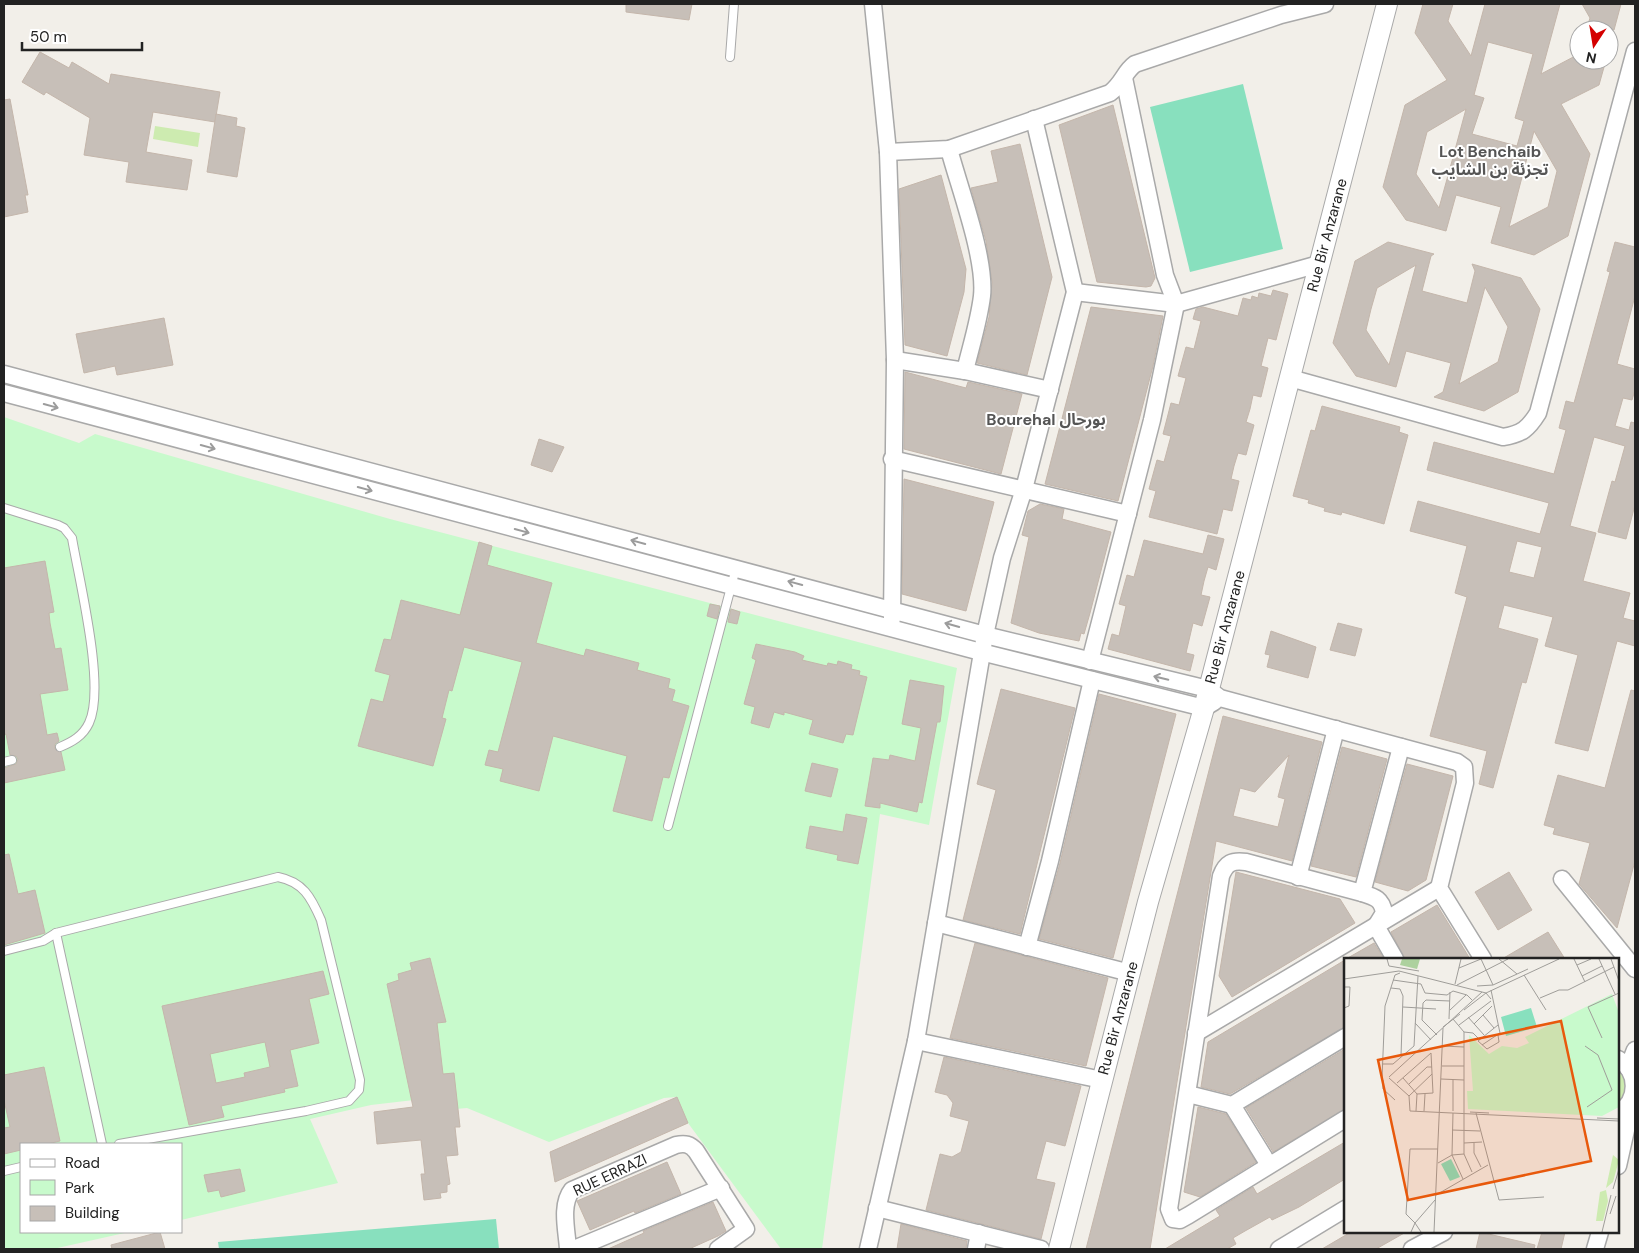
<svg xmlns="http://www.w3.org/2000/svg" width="1639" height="1253" font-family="'DM Sans','Noto Sans Arabic',sans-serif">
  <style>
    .grass { fill: #cdebb0 }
    .park { fill: #c8facc }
    .pitch { fill: #88e0be }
    .building { fill: #c7bfb8; stroke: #c4b6ab; fill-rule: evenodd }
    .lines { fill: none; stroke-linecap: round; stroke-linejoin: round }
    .service-casing { stroke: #a9a9a9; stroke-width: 10 }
    .minor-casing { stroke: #a9a9a9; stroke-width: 19 }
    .tertiary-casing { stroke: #a9a9a9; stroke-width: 22 }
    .service { stroke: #fff; stroke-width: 8 }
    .minor { stroke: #fff; stroke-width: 16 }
    .tertiary { stroke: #fff; stroke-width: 20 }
    .oneway { stroke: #9c9c9c }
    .labels { text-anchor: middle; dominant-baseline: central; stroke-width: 4; stroke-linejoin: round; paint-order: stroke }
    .street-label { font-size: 15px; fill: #222; stroke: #fff }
    .neighbourhood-label { font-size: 16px; font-weight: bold; fill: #555; stroke: #fff }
    .inset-road { fill: none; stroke: #9f9d99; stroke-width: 1 }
    .view { fill: #e8590c; fill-opacity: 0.15; stroke: #e8590c; stroke-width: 2.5 }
    .inset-edge { fill: none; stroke: #222; stroke-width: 2.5 }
  </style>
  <rect width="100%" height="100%" fill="#f2efe9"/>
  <g class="grass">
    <path d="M155,126L200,133L198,147L153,139Z"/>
    <path d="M1618,1070C1628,1079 1628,1093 1618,1103Z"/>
  </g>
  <path class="park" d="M4,417L79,443L95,434L390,519L957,668L929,825L880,814L822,1249H781L688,1123L676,1097L664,1098L549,1142L467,1108L433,1111L431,1098L371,1105L310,1119L338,1183L181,1220V1144H21V1232H129L53,1249H4Z"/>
  <g class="pitch">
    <path d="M1243,84L1283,249L1190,272L1150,107Z"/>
    <path d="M496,1219L499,1249H219L218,1242Z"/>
  </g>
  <g class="building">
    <path d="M626,4H692L689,20L626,12Z"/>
    <path d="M1423,4H1453L1448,21L1471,56L1485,4H1560L1541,74L1579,54V60H1606L1599,85L1561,104L1590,154L1568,236L1534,255L1491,243L1501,207L1456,195L1446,231L1406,220L1383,187L1405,105L1447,80L1415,33ZM1488,42L1533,54L1515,118L1524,121L1517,146L1472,134L1484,98L1474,95ZM1466,109L1452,161L1439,208L1416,174L1427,132ZM1534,131L1557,171L1548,207L1509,227Z"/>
    <path d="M1582,4H1621L1614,30H1586L1590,18Z"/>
    <path d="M40,52L69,68L72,62L109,84L111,74L220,92L215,122L153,112L146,152L192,160L187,190L126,182L129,162L84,155L90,118L46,92L44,95L22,82Z"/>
    <path d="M10,99L28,195H25L28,212L4,217V100Z"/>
    <path d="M1113,105L1155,278L1151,286L1146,287L1097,282L1059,125Z"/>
    <path d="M216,114L237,118L236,126L245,128L237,177L207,172Z"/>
    <path d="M1020,144L1052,277L1027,375L977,363L989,317L992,282L986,241L971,188L998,182L991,151Z"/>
    <path d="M941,175L966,269L964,292L947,356L905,345L899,189Z"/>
    <path d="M1388,242L1434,254L1431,256L1422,291L1467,303L1475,271L1472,264L1521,278L1540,309L1518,392L1484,411L1434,397L1443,392L1451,363L1406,351L1396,387L1356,376L1333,343L1355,261ZM1416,265L1402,317L1389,365L1366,330L1371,309L1377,288ZM1485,287L1508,327L1503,344L1498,362L1459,384Z"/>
    <path d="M1615,242L1635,247V296L1617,364L1635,369V390L1632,400L1623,398L1615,426L1629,430L1631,422L1635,423V505L1626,539L1598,532L1612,481L1615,482L1625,446L1594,437L1570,526L1596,533L1583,581L1630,593L1623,618L1635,621V646L1617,641L1588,751L1555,743L1578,655L1545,646L1553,617L1504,605L1498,628L1538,639L1526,683L1522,682L1493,788L1479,784L1487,751L1430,736L1467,597L1455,593L1467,546L1410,531L1418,501L1540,534L1549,503L1427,470L1434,442L1554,474L1566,430L1559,428L1566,401L1574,403L1610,272L1607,271ZM1517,541L1542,547L1534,578L1509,572Z"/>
    <path d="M1273,290L1288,294L1276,340L1268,338L1261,366L1268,368L1261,397L1253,395L1250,409L1246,422L1254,425L1246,455L1238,453L1234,466L1231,479L1239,481L1232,511L1223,509L1217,534L1149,517L1156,491L1149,489L1157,460L1164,462L1171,436L1163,434L1171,403L1179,405L1186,378L1178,376L1186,347L1194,349L1201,321L1193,319L1196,309L1203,307L1238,316L1243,298L1251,300L1252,296L1258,298L1259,293L1271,296Z"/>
    <path d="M1091,307L1163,316L1153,366L1118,501L1045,484Z"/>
    <path d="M164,318L173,365L117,375L115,366L84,373L76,334Z"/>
    <path d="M905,372L966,388L968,382L1022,394L1001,474L904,449Z"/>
    <path d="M1322,406L1400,427L1399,432L1408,435L1384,524L1342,512L1341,515L1324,511L1325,508L1308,503L1309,500L1293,496L1311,430L1315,431Z"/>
    <path d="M539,439L564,447L552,472L531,465Z"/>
    <path d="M904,479L994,502L966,611L902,594Z"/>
    <path d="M1040,504L1064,509L1062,519L1111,532L1090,613L1084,634L1081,633L1079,641L1039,633L1011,623L1029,537L1022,535L1028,511Z"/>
    <path d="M1208,535L1224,539L1216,570L1208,567L1204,581L1201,595L1210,597L1202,626L1193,623L1186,653L1194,655L1190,671L1108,649L1112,634L1119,636L1126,606L1119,604L1127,575L1134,577L1144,540L1203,554Z"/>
    <path d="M479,542L492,546L487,565L552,583L536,643L584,656L586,649L639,663L637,670L670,679L668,688L675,690L672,701L689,706L669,778L663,777L652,821L613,811L627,756L553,736L539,791L500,781L503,769L485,765L489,750L498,752L522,662L464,647L452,691L449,690L442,718L446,719L433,766L358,746L371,699L383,702L390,675L375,671L384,639L391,640L401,600L460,615Z"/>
    <path d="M45,561L54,612L49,613L50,623L55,649L61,648L68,690L40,694L47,735L57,733L59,741L55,744V749L61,752L65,770L4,783V768L16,764L18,759L16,756L10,755L6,734L4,735V568Z"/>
    <path d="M710,604L720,606L717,619L707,616Z"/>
    <path d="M731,609L740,612L737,624L728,622Z"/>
    <path d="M1338,623L1362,629L1355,656L1330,650Z"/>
    <path d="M1271,631L1316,647L1308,678L1267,667L1270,655L1265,654Z"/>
    <path d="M756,644L795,652L804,656L802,660L827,666L828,663L837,665L838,661L852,665L851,669L860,671L859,675L867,677L853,735L846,734L843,743L809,734L813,720L784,712V715L774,712L769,728L751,723L755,707L744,704L756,660L752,658Z"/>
    <path d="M910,680L944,686L941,715L940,722H937L922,803L919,802L917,812L880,803V808L865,806L873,758L889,760L890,755L915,761L921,728L902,724Z"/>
    <path d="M1001,689L1075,708L1020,934L963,920L996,790L977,784Z"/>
    <path d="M1631,690L1635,691V861L1617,928L1579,884L1590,843L1553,834L1555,828L1544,825L1558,775L1605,788Z"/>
    <path d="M1099,694L1176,714L1113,958L1039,939L1060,863Z"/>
    <path d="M1223,716L1322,742L1292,861L1216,841L1150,1249H1086ZM1289,755L1278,797L1285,799L1278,827L1233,816L1240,788L1255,792Z"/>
    <path d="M1342,747L1387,759L1356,877L1311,866Z"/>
    <path d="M812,763L838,769L831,797L805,791Z"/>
    <path d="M1407,764L1453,776L1426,880L1408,891L1375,882Z"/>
    <path d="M846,814L867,818L858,864L837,860L838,855L806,848L810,826L843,832Z"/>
    <path d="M9,854L18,894L35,890L45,933L4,945V855Z"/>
    <path d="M1236,872L1340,899L1355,923L1232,997L1219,976Z"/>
    <path d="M1509,872L1532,910L1498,930L1475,892Z"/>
    <path d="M1437,905L1464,949L1470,959H1405L1391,932Z"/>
    <path d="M1548,932L1565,959H1502Z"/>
    <path d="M975,943L1108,978L1086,1066L950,1038Z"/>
    <path d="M1374,943L1384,959H1346Z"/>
    <path d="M430,958L446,1022L437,1023L443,1074L454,1073L460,1127H455L458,1155L446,1156L450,1184L447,1185V1192L440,1193L441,1198L424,1200L421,1174H425L421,1140L377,1144L374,1112L413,1107L387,984L399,980L398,974L412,970L410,963Z"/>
    <path d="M1345,960V1027L1230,1094L1201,1087L1208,1042Z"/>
    <path d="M323,971L329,994L309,999L319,1043L290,1050L298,1086L284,1089L285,1092L221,1106L224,1117L189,1125L162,1006ZM265,1042L270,1067L244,1073L245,1077L216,1083L210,1054Z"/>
    <path d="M1345,1049V1109L1273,1152L1246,1108Z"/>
    <path d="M944,1057L1081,1086L1065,1146L1046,1141L1036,1179L1055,1183L1041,1239L926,1210L940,1154L952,1157L961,1152L969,1121L950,1116L953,1103L947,1095L935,1092Z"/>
    <path d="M44,1067L60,1141L47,1144H21V1150L4,1154V1128L10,1127L4,1100V1075Z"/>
    <path d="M677,1097L688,1123L555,1182L550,1152Z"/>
    <path d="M1198,1107L1226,1114L1256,1162L1200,1197L1184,1192Z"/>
    <path d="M1345,1142V1179L1299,1207L1272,1220L1270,1217L1245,1231L1233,1238L1236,1244L1227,1249H1165L1220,1216L1216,1210L1253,1187L1257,1194Z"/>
    <path d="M667,1162L681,1194L635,1213L634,1211L590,1230L577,1201Z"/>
    <path d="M240,1169L245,1191L221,1197L219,1190L208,1192L204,1175Z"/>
    <path d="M713,1202L726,1231L718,1236L689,1249H608L644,1233L643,1231Z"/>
    <path d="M901,1224L967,1241L966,1249H897Z"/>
    <path d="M160,1232L165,1249H112L111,1245Z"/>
    <path d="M1351,1232H1406L1376,1249H1322Z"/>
    <path d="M1480,1232L1535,1245L1534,1249H1476Z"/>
    <path d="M1542,1232H1565L1561,1249H1537Z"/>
  </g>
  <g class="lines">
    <defs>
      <g id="service">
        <path d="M730,57L734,4"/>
        <path d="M4,508L58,525L64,528L72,538C79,580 106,687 89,723C83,736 72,742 60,747"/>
        <path d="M4,762L12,760"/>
        <path d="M668,826L736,568"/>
        <path d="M56,933L278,877C303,882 311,897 321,920L360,1080L359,1090L349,1101L306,1111L119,1144"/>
        <path d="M4,951L43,941L56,933L102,1144"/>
        <path d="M4,1171L21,1167"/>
      </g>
      <g id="minor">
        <path d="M873,4L888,152L895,360L892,619"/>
        <path d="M949,149C959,187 986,258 982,296C979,321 971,346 965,371"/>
        <path d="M888,152L949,149L1110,93C1123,83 1124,72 1135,64L1281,15L1325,4"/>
        <path d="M1075,292L1176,304L1319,264"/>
        <path d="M895,360L965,371L1050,390"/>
        <path d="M4,374L985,635L1208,689L1220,698L1457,762L1464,767L1465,783L1439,888L1483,959"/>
        <path d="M1290,378L1503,437C1522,434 1528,429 1538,413L1635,51"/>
        <path d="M4,393L981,652L1204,708L1214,702"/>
        <path d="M892,459L1128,514"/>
        <path d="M1090,661L1152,420L1176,304L1165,275L1124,78"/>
        <path d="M1298,877L1336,729"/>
        <path d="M1562,879L1635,969"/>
        <path d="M936,923L1130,973"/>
        <path d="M1027,947L1050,861L1092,680"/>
        <path d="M1395,959L1376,926L1384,913C1382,899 1375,897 1362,893L1401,747"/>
        <path d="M1196,1033L1439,888"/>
        <path d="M916,1041L1102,1080"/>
        <path d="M1618,1059C1639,1071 1639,1101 1618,1113"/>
        <path d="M1628,1068L1635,1050"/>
        <path d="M1188,1094L1232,1105L1345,1037"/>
        <path d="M1232,1105L1269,1165"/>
        <path d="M1345,1119L1189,1215L1180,1220L1173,1219L1169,1209L1221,876C1226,863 1232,860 1246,862L1362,893"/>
        <path d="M1618,1166L1634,1094"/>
        <path d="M877,1208L1041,1249"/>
        <path d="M568,1249C567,1231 560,1205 572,1190L676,1145C685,1143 690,1144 696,1151L746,1229L718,1249"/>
        <path d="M574,1249L721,1188"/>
        <path d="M868,1249L916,1041L985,635L1002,558L1024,489L1075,292L1034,119"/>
        <path d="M976,1249L979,1233"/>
        <path d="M1279,1249L1345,1209"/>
        <path d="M1412,1249L1444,1232"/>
        <path d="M1595,1249L1600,1232"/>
      </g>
      <path id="tertiary" d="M1059,1249L1148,902L1204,708L1387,4"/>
    </defs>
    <use href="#service" class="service-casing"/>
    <use href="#minor" class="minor-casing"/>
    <use href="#tertiary" class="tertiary-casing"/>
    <use href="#service" class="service"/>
    <use href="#minor" class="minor"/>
    <use href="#tertiary" class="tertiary"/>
  </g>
  <defs><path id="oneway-shaft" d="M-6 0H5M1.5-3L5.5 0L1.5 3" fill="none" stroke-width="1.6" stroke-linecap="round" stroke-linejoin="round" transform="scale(1.25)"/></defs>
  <g class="oneway">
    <use href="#oneway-shaft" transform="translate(51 406) rotate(15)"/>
    <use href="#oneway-shaft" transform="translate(208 447) rotate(15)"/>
    <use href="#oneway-shaft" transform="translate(365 489) rotate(15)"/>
    <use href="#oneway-shaft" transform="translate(522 531) rotate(15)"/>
    <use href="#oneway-shaft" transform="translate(638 542) rotate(-165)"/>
    <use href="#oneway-shaft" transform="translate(795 583) rotate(-165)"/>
    <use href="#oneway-shaft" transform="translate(952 625) rotate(-164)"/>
    <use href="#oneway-shaft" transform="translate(1161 678) rotate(-167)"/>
  </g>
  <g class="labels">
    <g class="street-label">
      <text transform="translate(1327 235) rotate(-75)">Rue Bir Anzarane</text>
      <text transform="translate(1225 627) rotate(-75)">Rue Bir Anzarane</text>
      <text transform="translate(1118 1018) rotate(-75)">Rue Bir Anzarane</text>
      <text transform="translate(610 1175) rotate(-25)">RUE ERRAZI</text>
    </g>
    <g class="neighbourhood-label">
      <text x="1490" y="151">Lot Benchaib<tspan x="1490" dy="18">تجزئة بن الشايب</tspan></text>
      <text x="1046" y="419">Bourehal بورحال</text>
    </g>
  </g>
  <g transform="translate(1344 958)">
    <rect width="275" height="275" fill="#f2efe9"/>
    <path d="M269,197L275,202L269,224L262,230ZM262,232L264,243L259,263H252L256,234Z" fill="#cdebb0"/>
    <path d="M58,1H76L73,11L56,7Z" fill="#add19e"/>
    <path d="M268,36L275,55V149L258,158L124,151L123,133H129L125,77L145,96L158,88L173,90L185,85L181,79Z" fill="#c8facc"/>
    <path d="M187,50L193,69L162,78L157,59ZM107,201L116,219L106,223L97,206Z" fill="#88e0be"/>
    <path class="inset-road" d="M43,1L45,8L75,13M137,1L149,27M155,1L173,16M230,1L241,24M255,1L271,36M267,1L275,23M233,7L247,1M115,10L137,1M180,17L202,52M238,18L258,8M0,21L55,13L142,35L215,1M49,22L77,26L81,35L103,37L109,33L123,37L128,42M111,26L117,1M113,27L164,1M133,28L149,27L184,11M0,29H6L5,48L0,50M47,30L56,31L59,38L57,98M196,40L215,32H224L270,9M59,49L92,51M106,52L122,37M120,52L142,35L147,41M139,57L150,70M124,59L140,77M105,61L106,34M109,61L120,74V196L128,214M71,65L87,82M130,66L148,48M115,67L147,43M99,69L116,56M120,74L129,75L136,82M93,77L78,62L79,45L82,42L106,43M154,77L155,84L143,91L134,83L154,67M258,80L244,49L275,35M138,87L156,75L147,32M99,88L120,89M241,88L254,97L268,132L243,149M38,106H49L70,88L74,18M98,108H120M45,119L138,34M38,120L41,48L51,17L56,15M45,120L65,138L66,153L275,163M59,120L73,136L72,153M97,121L120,122M39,122V131L51,142M53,125L87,95L89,135L73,136M65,126L83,109H88M65,138L88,116M80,153L81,136M109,153V122M126,154L145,155M109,155L108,197L119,221M132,155L155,242L200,239M253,160L275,161M108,172L136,173M120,185L138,184M130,185V195L137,209M94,205L108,197L120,196M269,231L275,211M92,237L144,207M91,242L71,265L62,256L66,191H94M266,256L272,238M67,274L71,265L77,274M90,274L99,70M258,274L267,237"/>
    <path class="view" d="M217,63L247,203L64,242L34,102Z"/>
    <rect width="275" height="275" class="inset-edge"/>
  </g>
  <rect width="1639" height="1253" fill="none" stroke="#222222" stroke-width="10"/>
  <rect x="20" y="1143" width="162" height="90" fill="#ffffff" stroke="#a7a7a7"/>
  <rect x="30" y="1159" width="25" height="8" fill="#ffffff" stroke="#a7a7a7"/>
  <text x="65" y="1168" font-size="15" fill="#222222">Road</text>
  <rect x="30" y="1180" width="25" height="15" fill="#c8facc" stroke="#a7a7a7"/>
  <text x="65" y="1193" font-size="15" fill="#222222">Park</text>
  <rect x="30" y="1206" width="25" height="15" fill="#c7bfb8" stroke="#a7a7a7"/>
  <text x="65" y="1218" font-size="15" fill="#222222">Building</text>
  <g transform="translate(1594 45) rotate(192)"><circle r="24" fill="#ffffff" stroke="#a7a7a7"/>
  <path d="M0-4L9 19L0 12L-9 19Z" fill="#d40000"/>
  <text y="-8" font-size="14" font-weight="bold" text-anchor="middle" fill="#222222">N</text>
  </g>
  <path d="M22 42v8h120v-8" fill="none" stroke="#222222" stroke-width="2.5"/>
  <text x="30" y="42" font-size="15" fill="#222222" stroke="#ffffff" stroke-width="4" paint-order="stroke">50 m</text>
</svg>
